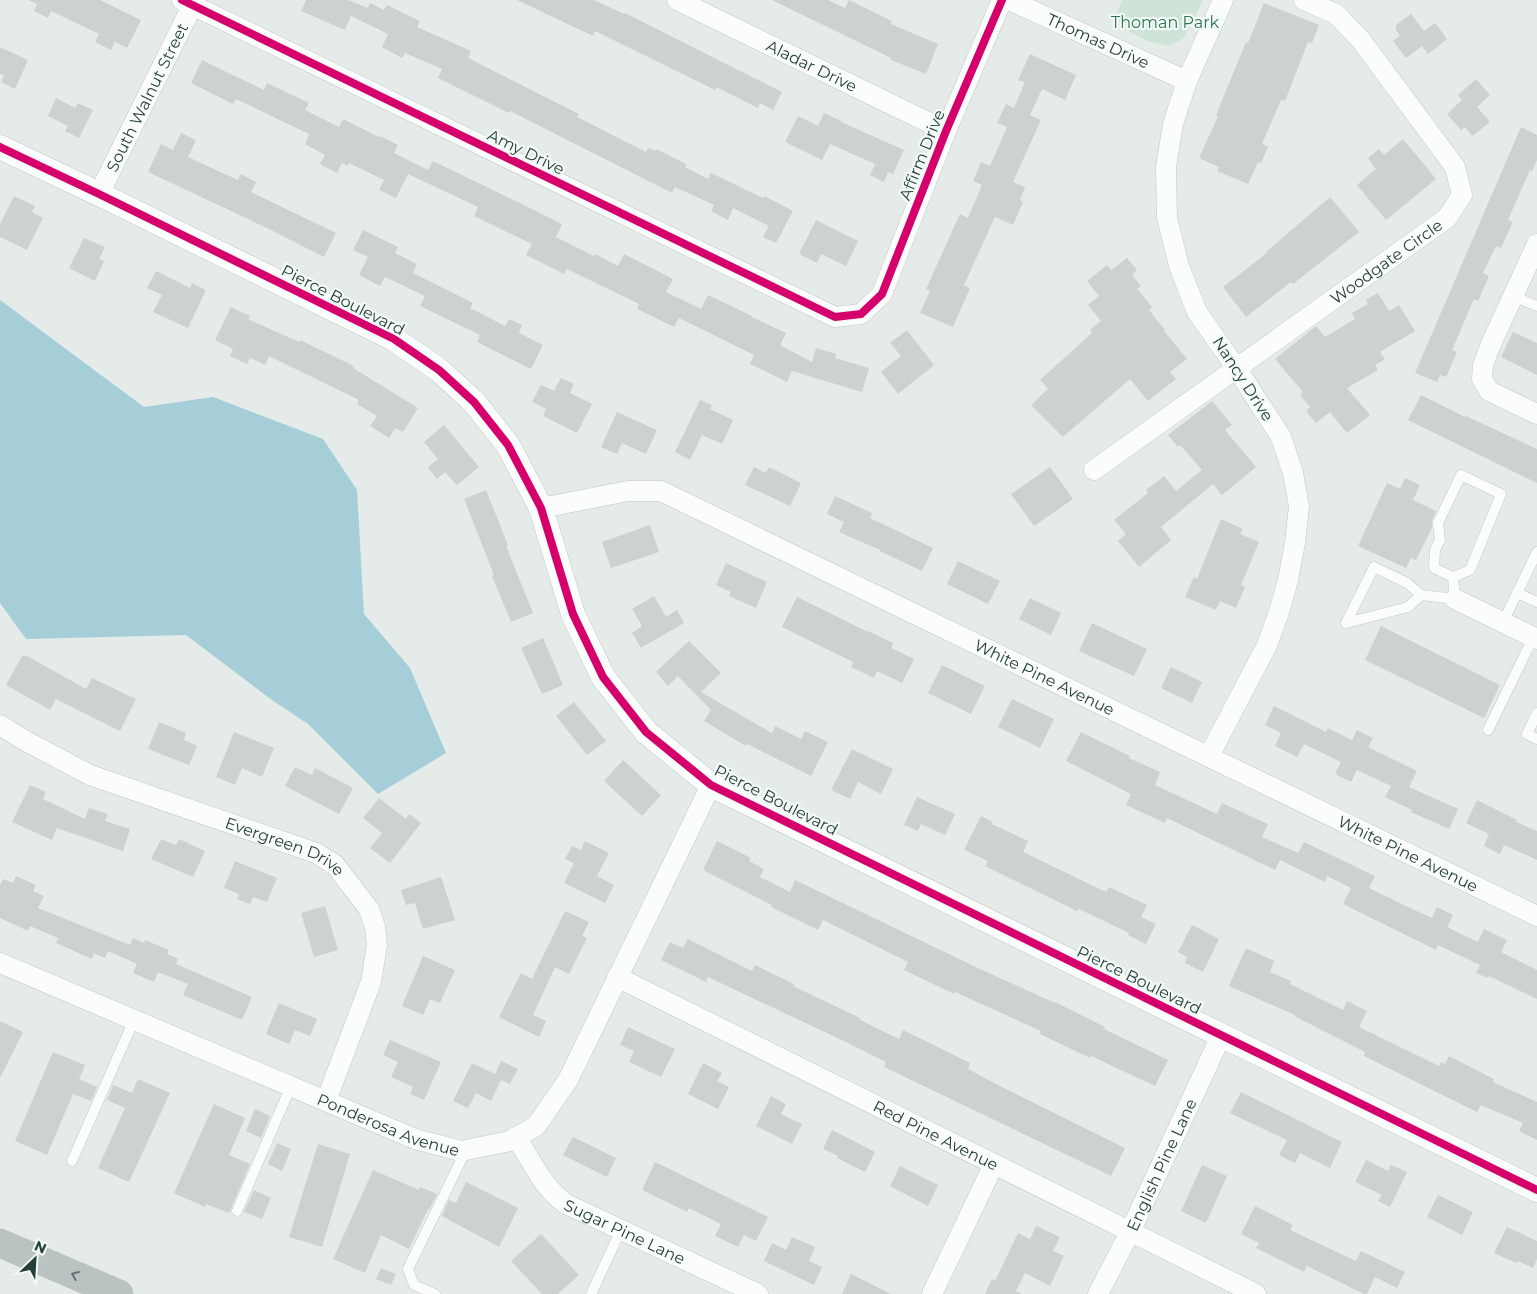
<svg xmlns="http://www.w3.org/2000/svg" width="1537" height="1294" font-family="Montserrat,sans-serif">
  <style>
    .green { fill: #cee4d6 }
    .water { fill: #a5ced9 }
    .building { fill: #ccd2d0 }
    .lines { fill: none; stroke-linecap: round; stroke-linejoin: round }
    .service-casing { stroke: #c2c8c5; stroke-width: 11 }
    .minor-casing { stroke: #c2c8c5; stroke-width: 21 }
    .tertiary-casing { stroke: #c2c8c5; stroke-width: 25 }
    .motorway-casing { stroke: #bdc6c4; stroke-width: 29 }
    .service { stroke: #fbfcfc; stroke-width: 10 }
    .minor { stroke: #fbfcfc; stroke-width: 20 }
    .tertiary { stroke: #fbfcfc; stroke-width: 24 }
    .motorway { stroke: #bac3c2; stroke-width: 28 }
    .cycleway-casing { stroke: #f3f9f7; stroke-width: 11 }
    .cycleway { stroke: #d6006c; stroke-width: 8 }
    .oneway { stroke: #5f7470 }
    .labels { text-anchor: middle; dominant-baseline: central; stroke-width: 4.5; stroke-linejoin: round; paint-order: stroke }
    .park-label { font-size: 16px; fill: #2b774f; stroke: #f3f9f7 }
    .street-label { font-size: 16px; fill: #223f3a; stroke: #f3f9f7 }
  </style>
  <rect width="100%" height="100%" fill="#e5ebe8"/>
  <path class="green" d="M1123,0H1203L1184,38L1169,46L1147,41L1112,22Z"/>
  <path class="water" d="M0,300L144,407L213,397L323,439L357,490L364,614L410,668L446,753L378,794L308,724L272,700L186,635L26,639L0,603Z"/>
  <g class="building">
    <path d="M28,0H100L141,20L127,48L115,42L111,50L95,42L99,34L51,11L48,18L34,11L37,4Z"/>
    <path d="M306,0H348L368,8L370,3L384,10L387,5L420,21L417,27L471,51L468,58L579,114L577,117L646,152L648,148L655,151L656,149L686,164L685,167L708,179L711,173L763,198L764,196L793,211L776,243L763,237L769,226L733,208L728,220L711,211L714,205L675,187L672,193L510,111L509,113L438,78L442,69L405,53L402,58L382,47L388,34L351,16L345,30L301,11Z"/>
    <path d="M517,0H594L624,14L625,13L782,92L773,110L760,103L758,108L716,87L715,90L595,31L593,36Z"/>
    <path d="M772,0H828L845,8L849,0L892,21L891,24L938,44L926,74L891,60V58Z"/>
    <path d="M1264,3L1319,25L1312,43L1308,42L1285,101L1281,100L1262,144L1268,147L1261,163L1258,162L1248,184L1217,171L1219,167L1199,158L1218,116L1216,115L1246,42L1248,43Z"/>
    <path d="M1411,14L1424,31L1435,23L1447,39L1428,54L1422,46L1406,58L1393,41L1400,36L1396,30V25Z"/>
    <path d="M0,47L28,60L15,89L1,82L4,75L0,74Z"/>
    <path d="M1030,54L1076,75L1065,100L1042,89L1030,115L1041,120L1013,182L1025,187L1020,200L1023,202L1013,225L995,217L964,285L970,288L953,327L920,313L930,291L926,289L960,214L968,218L982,185L973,181L981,162L990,166L1007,127L997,123L1006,104L1014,108L1025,82L1018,80Z"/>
    <path d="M202,60L264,90L267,83L309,103L305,110L339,127L343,119L379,137L380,136L398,145L394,153L428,170L433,161L530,208L562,224L556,237L594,256L595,254L618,266L624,254L673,279L666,292L701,309L708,295L752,316V317L786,333L780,345L812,362L816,348L836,354L835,358L869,368L862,392L792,371L787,382L750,364L754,355L679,318L674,327L637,309L639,304L567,269L564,274L526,255L532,244L474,216L478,207L408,174L396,198L379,190L384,180L349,163L348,166L342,163L337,173L320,164L325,155L305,144L309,134L236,99L233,104L191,83Z"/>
    <path d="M1476,79L1490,95L1477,107L1490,122L1472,136L1465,127L1461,130L1447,114L1462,100L1458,95Z"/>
    <path d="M56,98L75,108L78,103L93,110L79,138L65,131L68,126L48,116Z"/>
    <path d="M824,113L841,121V122L904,150L893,174L888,172L884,182L870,175L875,164L830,144L822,160L785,142L798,116L818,126Z"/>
    <path d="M1521,127L1537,135V160L1532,171L1530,170L1508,220L1513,222L1501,248L1496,246L1483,273L1489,276L1478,301L1474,299L1452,350L1457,352L1446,377L1440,375L1437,382L1415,373Z"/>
    <path d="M181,133L196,140L188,157L238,180L241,174L256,182L251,192L336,233L324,257L267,228L148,172L161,144L173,150Z"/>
    <path d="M1403,139L1436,179L1386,220L1357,185L1376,169L1368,158L1379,149L1384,155Z"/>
    <path d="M14,196L35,206L32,212L43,218L27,250L0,237V224Z"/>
    <path d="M1330,197L1359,232L1293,284L1291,282L1246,317L1223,287L1267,253L1266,252Z"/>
    <path d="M816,220L858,241L846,266L821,254L817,263L799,254Z"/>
    <path d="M363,230L398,247L395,253L417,264L413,273L473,303L470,308L505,326L509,319L522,325L519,333L543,345L531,369L477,342L480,335L420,306L425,296L385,277L380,286L359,275L368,257L353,250Z"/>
    <path d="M84,238L105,247L99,259L104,261L95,281L69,268Z"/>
    <path d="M1127,258L1137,270L1132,275L1141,286L1137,289L1152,307L1149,310L1165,330L1164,331L1187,359L1170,372L1176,379L1148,401L1130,379L1063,437L1031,405L1048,389L1040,380L1092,333L1090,330L1101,321L1088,305L1099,296L1087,281L1107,265L1111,270Z"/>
    <path d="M156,271L190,288L192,283L206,290L188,328L153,312L162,295L147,288Z"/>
    <path d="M1378,293L1389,311L1399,305L1415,331L1380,352L1385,359L1375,365L1378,370L1347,388L1370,415L1347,433L1330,412L1316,423L1306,411L1310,407L1300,395L1303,392L1275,359L1316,326L1325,337L1355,319L1352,313L1368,304L1366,300Z"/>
    <path d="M231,307L250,316L248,319L299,342L300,340L354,366L353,368L418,408L403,432L395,428L389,438L370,426L377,416L357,404L359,400L269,356L265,365L250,358L247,364L230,356L233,349L215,340Z"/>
    <path d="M907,330L934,365L898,394L881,372L901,356L890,343Z"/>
    <path d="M1513,332L1537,343V375L1501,357Z"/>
    <path d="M561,378L574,384L570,393L592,404L577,433L543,416L546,409L532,402L541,385L554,391Z"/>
    <path d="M1421,395L1465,417L1466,416L1537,449V483L1408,420Z"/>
    <path d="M700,400L712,405L710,409L733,420L722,444L702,435L690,460L675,452Z"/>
    <path d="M1212,401L1232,425L1225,430L1256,467L1222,495L1213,484L1161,527L1171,540L1139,567L1118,541L1126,534L1114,520L1148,493L1146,490L1164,476L1176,491L1202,470L1180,445L1178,447L1168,435Z"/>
    <path d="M617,412L657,430L646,454L622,443L617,454L601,447Z"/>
    <path d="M444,425L479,467L457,485L445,472L437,479L428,467L438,459L424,442Z"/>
    <path d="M754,467L766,473L769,467L801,483L790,506L745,485Z"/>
    <path d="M1050,467L1073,499L1034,526L1011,494Z"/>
    <path d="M1405,478L1420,485L1413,500L1436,511L1432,521V528L1416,560L1411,558L1406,568L1358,546L1387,483L1400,489Z"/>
    <path d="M486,490L508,545L506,546L533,613L511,622L492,576L494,575L464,499Z"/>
    <path d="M835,496L872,513L870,518L933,548L922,571L880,551V550L839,532L844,522L827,514Z"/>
    <path d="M1221,519L1243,529L1240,534L1259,542L1241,585L1245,587L1236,608L1220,601L1216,610L1185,597L1194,577L1197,579Z"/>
    <path d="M650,525L659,552L611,568L602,542Z"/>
    <path d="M958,561L1000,581L988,604L947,584Z"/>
    <path d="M726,563L767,582L756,608L729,596L731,592L716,585Z"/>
    <path d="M654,596L666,617L677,610L684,623L641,648L632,633L642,626L632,609Z"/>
    <path d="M797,597L868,632V631L893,643L891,648L914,659L902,683L877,671L874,678L851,667L853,662L782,627Z"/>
    <path d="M1030,598L1061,613L1051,635L1019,619Z"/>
    <path d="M1092,623L1147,649L1134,676L1079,651Z"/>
    <path d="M1381,626L1500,685L1484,718L1365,660Z"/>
    <path d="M543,638L563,685L542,694L521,648Z"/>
    <path d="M689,641L721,673L701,692L772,733L775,726L801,739L805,731L828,742L811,776L747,744L746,746L704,721L711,710L678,676L668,686L656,672Z"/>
    <path d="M22,656H27L86,689L92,678L136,699L120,731L56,699L50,710L6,685Z"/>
    <path d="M942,665L985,686L971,714L928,693Z"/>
    <path d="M1171,667L1202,682L1192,703L1161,688Z"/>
    <path d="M1012,699L1054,719L1040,748L998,727Z"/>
    <path d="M574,702L606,741L587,755L556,716Z"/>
    <path d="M1274,706L1326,732L1328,728L1352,740L1357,730L1373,738L1368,747L1417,771L1409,787L1458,809L1449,829L1411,812L1412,810L1385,797L1391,786L1357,770L1351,782L1335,774L1341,762L1304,744L1297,757L1275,746L1281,733L1265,725Z"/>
    <path d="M159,722L186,733L184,740L197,746L189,765L148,749Z"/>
    <path d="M234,732L274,748L262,777L242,768L235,785L216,777Z"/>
    <path d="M1081,732L1130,756L1129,758L1160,772L1155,785L1217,814L1222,803L1268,824L1262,837L1298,853L1304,842L1375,876L1369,888L1408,907L1432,918L1437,907L1453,915L1447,927L1478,942L1484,929L1507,940L1501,952L1537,970V999L1489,976L1488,978L1476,973L1480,965L1438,945L1436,950L1343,904L1351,888L1327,876L1325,882L1280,860L1275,870L1167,818L1165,823L1126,805L1131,794L1066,761Z"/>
    <path d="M852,749L893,769L881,794L858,782L850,799L831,790Z"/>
    <path d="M623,760L661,795L642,816L604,781Z"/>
    <path d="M295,767L312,775L315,768L353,788L339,814L285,786Z"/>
    <path d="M30,785L46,792L43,799L85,819L89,808L108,814L105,821L130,829L123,851L57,828L52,840L12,822Z"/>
    <path d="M917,797L955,814L945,835L921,824L918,831L904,825Z"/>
    <path d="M379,798L406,819L409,814L421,823L390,863L370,848L382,833L363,818Z"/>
    <path d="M1477,800L1517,820L1516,822L1537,831V860L1504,845L1500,854L1484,846L1489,834L1466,823Z"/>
    <path d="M981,816L993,822L992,824L1028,841L1023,852L1106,892L1109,887L1147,905L1141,917L1156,924L1146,944L1128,935L1129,933L1079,909L1077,911L985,866L988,861L964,850Z"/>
    <path d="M161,839L176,845L179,839L205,851L193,877L151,859Z"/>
    <path d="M585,841L609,853L597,876L614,885L605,903L564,883L574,863L565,859L572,846L581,850Z"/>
    <path d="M717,841L751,858L749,861L764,869L760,877L790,892L795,880L980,969L1055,1003V1002L1105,1027L1104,1029L1168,1060L1155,1086L1091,1056L1090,1058L1040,1034L1041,1031L955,992L954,994L904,970L908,962L823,920L818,930L771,907L772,905L703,870Z"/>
    <path d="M235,861L277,878L267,902L253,897L250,904L237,899L239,894L224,888Z"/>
    <path d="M16,876L36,885L33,891L44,896L38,908L130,945L133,938L144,943L145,940L169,950L167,954L178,959L176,964L252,997L242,1020L183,995L188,984L158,972L154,982L133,973L137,964L108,951L105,958L94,953L92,959L56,943L58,938L30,926L28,931L0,918V885L3,879L13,883Z"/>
    <path d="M441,877L455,920L423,929L415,903L406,905L401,890Z"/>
    <path d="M325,906L338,950L314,957L301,913Z"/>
    <path d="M565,911L589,922L582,936L587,938L569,974L555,967L533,1015L546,1021L539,1037L499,1017L521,973L532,979Z"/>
    <path d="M1192,925L1219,939L1203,972L1185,963L1187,957L1178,952Z"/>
    <path d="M688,939L752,971L755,965L794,984L793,986L860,1018V1020L899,1039L903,1030L970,1063L968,1069L994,1083L1125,1148L1111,1176L884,1067L886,1062L848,1043L708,977L706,982L661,960L670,942L683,948Z"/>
    <path d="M1246,948L1274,961L1270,972L1291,981L1290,984L1343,1010L1347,1001L1367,1011L1359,1027L1439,1066L1441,1062L1445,1064L1449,1056L1494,1079L1493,1082L1537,1102V1140L1519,1131L1523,1123L1481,1105L1477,1112L1364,1056L1365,1052L1294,1016L1295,1015L1229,986Z"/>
    <path d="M423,956L455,970L440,1003L430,999L423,1015L402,1006Z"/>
    <path d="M279,1003L317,1019L310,1036L295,1030L289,1044L266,1034Z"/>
    <path d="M0,1021L23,1032L0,1078Z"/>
    <path d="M628,1027L675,1049L661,1077L629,1062L634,1051L620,1045Z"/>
    <path d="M390,1040L441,1062L424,1100L410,1094L413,1087L391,1077L398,1062L383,1055Z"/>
    <path d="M53,1052L85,1065L79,1079L97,1087L91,1101L73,1094L47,1155L15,1141Z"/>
    <path d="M501,1061L518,1069L510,1084L501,1080L491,1101L476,1093L468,1108L453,1101L472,1063L495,1074Z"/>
    <path d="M703,1063L722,1073L717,1081L729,1087L718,1109L688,1094Z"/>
    <path d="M138,1079L170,1093L129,1182L98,1168L125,1108L107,1100L113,1085L132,1093Z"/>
    <path d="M1241,1092L1342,1142L1330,1168L1300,1153L1295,1163L1279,1155L1287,1140L1230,1113Z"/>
    <path d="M771,1096L786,1104L781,1114L802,1124L792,1144L756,1126Z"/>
    <path d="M214,1104L245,1118L229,1155L250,1164L229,1213L206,1204L205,1207L174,1193Z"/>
    <path d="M255,1109L270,1116L261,1138L246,1131Z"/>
    <path d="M832,1130L875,1152L865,1172L837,1158L838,1156L823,1149Z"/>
    <path d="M573,1137L616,1158L607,1177L563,1155Z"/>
    <path d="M277,1143L291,1149L282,1171L268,1164Z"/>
    <path d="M318,1144L350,1154L322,1247L289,1237Z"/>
    <path d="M1366,1160L1388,1171L1391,1165L1407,1172L1390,1207L1378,1201L1382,1195L1355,1182Z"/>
    <path d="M655,1162L768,1217L756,1241L744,1235L738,1247L715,1236L721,1224L689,1208L687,1212L642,1190Z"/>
    <path d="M1202,1165L1227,1176L1206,1223L1181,1211Z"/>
    <path d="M900,1166L938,1185L928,1206L890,1186Z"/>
    <path d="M373,1170L419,1190L420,1187L437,1194L429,1210L428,1209L409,1249L381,1235L365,1273L333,1259Z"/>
    <path d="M466,1182L518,1208L499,1247L442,1216L449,1200L456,1203Z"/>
    <path d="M254,1190L271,1198L262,1219L244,1212Z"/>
    <path d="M1438,1195L1473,1212L1462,1235L1427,1217Z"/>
    <path d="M1255,1206L1293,1225L1290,1230L1356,1261L1361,1251L1405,1272L1397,1288L1375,1277L1367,1294H1364L1307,1266L1304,1272L1256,1248L1259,1243L1241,1234Z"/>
    <path d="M1036,1226L1060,1237L1053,1251L1064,1256L1050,1286L1025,1273L1016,1291L1022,1294H985L992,1279L995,1281L1018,1233L1030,1239Z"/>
    <path d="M1507,1227L1537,1241V1259L1533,1268L1518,1261L1516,1263L1494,1253Z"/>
    <path d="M541,1234L579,1275L558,1294H542L511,1261Z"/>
    <path d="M792,1237L815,1247L809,1261L822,1267L814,1285L764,1261L772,1243L786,1250Z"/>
    <path d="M381,1268L396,1274L391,1285L376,1279Z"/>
    <path d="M851,1274L891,1294H842Z"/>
  </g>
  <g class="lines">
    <defs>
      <g id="service">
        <path d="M1513,296L1537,306"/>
        <path d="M1461,475L1501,494L1470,570L1453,577L1434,568L1435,550L1440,540L1438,523Z"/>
        <path d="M1517,593L1537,602"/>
        <path d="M1421,595L1408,607L1346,623L1374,567L1407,583L1421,595L1455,599L1453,577"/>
        <path d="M1503,622L1537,552"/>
        <path d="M1537,713L1527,734L1537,739"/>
        <path d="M1488,730L1533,638"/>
        <path d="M72,1161L134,1020"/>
        <path d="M237,1211L291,1086"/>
        <path d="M435,1294L414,1285L408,1269L466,1150"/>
        <path d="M591,1294L621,1230"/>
      </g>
      <g id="minor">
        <path d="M182,0L835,317L861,314L882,294L946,131L1002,0"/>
        <path id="s1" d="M677,0L946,131"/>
        <path id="s2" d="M1009,0L1187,81"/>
        <path id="s3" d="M99,194L195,0"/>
        <path d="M1537,244L1491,344L1483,365L1482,379L1489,391L1537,414"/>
        <path id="s4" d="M1094,470L1447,218L1462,195L1455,167L1360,39L1336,14L1304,0"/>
        <path id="s5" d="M541,508L628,491H661L1537,916"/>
        <path d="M1455,599L1537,639"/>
        <path id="s6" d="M0,725L24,740L90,775L316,853L335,865L369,909L375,927L377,945L371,982L326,1101"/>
        <path d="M1209,756L1267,645L1279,612L1288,580L1295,543L1299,506L1293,473L1281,437L1237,369L1197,312L1179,266L1167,218L1166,167L1173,124L1187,81L1223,0"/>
        <path id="s7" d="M0,963L415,1139L461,1151L510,1141L536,1126L568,1080L711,785"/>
        <path id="s8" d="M617,977L1256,1294"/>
        <path id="s9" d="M516,1137C531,1160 543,1188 566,1204L758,1294"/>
        <path d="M932,1294L994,1164"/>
        <path id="s10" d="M1098,1294L1130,1232L1221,1036"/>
      </g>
      <path id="tertiary" d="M0,147L99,194L394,339L439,370L474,402L508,445L541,508L573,614L603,677L646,732L711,785L1537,1190"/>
      <path id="motorway" d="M0,1243L119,1294"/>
    </defs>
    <use href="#service" class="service-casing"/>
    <use href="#minor" class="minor-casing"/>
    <use href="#tertiary" class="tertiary-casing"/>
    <use href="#motorway" class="motorway-casing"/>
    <use href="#service" class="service"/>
    <use href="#minor" class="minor"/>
    <use href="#tertiary" class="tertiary"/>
    <use href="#motorway" class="motorway"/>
    <defs>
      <g id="cycleway">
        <path d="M182,0L835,317L861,314L882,294L946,131L1002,0"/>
        <path d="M0,147L99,194L394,339L439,370L474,402L508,445L541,508L573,614L603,677L646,732L711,785L1537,1190"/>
      </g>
    </defs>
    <use href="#cycleway" class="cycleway-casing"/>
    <use href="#cycleway" class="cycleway"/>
  </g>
  <defs><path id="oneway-chevron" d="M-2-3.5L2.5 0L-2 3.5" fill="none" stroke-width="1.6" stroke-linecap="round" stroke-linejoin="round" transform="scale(1.25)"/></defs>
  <use class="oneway" href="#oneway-chevron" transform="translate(75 1275) rotate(-157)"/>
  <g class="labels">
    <g class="park-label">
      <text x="1165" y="22">Thoman Park</text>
    </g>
    <g class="street-label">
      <text stroke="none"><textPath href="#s2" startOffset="98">Thomas Drive</textPath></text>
      <text stroke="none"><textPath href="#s1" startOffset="150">Aladar Drive</textPath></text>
      <text stroke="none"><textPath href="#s3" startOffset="108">South Walnut Street</textPath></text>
      <text transform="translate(526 152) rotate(26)">Amy Drive</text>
      <text transform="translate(922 155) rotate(-68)">Affirm Drive</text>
      <text stroke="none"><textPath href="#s4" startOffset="359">Woodgate Circle</textPath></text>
      <text transform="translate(343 300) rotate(27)">Pierce Boulevard</text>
      <text transform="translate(1243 379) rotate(57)">Nancy Drive</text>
      <text stroke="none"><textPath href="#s5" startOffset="548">White Pine Avenue</textPath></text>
      <text transform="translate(776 800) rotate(27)">Pierce Boulevard</text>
      <text stroke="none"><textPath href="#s6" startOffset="311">Evergreen Drive</textPath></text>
      <text stroke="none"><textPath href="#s5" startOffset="952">White Pine Avenue</textPath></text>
      <text transform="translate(1139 980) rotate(26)">Pierce Boulevard</text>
      <text stroke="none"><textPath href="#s7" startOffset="421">Ponderosa Avenue</textPath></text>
      <text stroke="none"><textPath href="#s8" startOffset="356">Red Pine Avenue</textPath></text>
      <text stroke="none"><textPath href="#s10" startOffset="144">English Pine Lane</textPath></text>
      <text stroke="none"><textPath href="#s9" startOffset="149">Sugar Pine Lane</textPath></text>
    </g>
  </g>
  <g transform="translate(35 1259) rotate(25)" stroke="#f3f9f7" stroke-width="4" paint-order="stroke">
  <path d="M0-4L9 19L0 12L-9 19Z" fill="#223f3a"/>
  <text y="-8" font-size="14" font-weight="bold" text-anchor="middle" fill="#223f3a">N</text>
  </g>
</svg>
